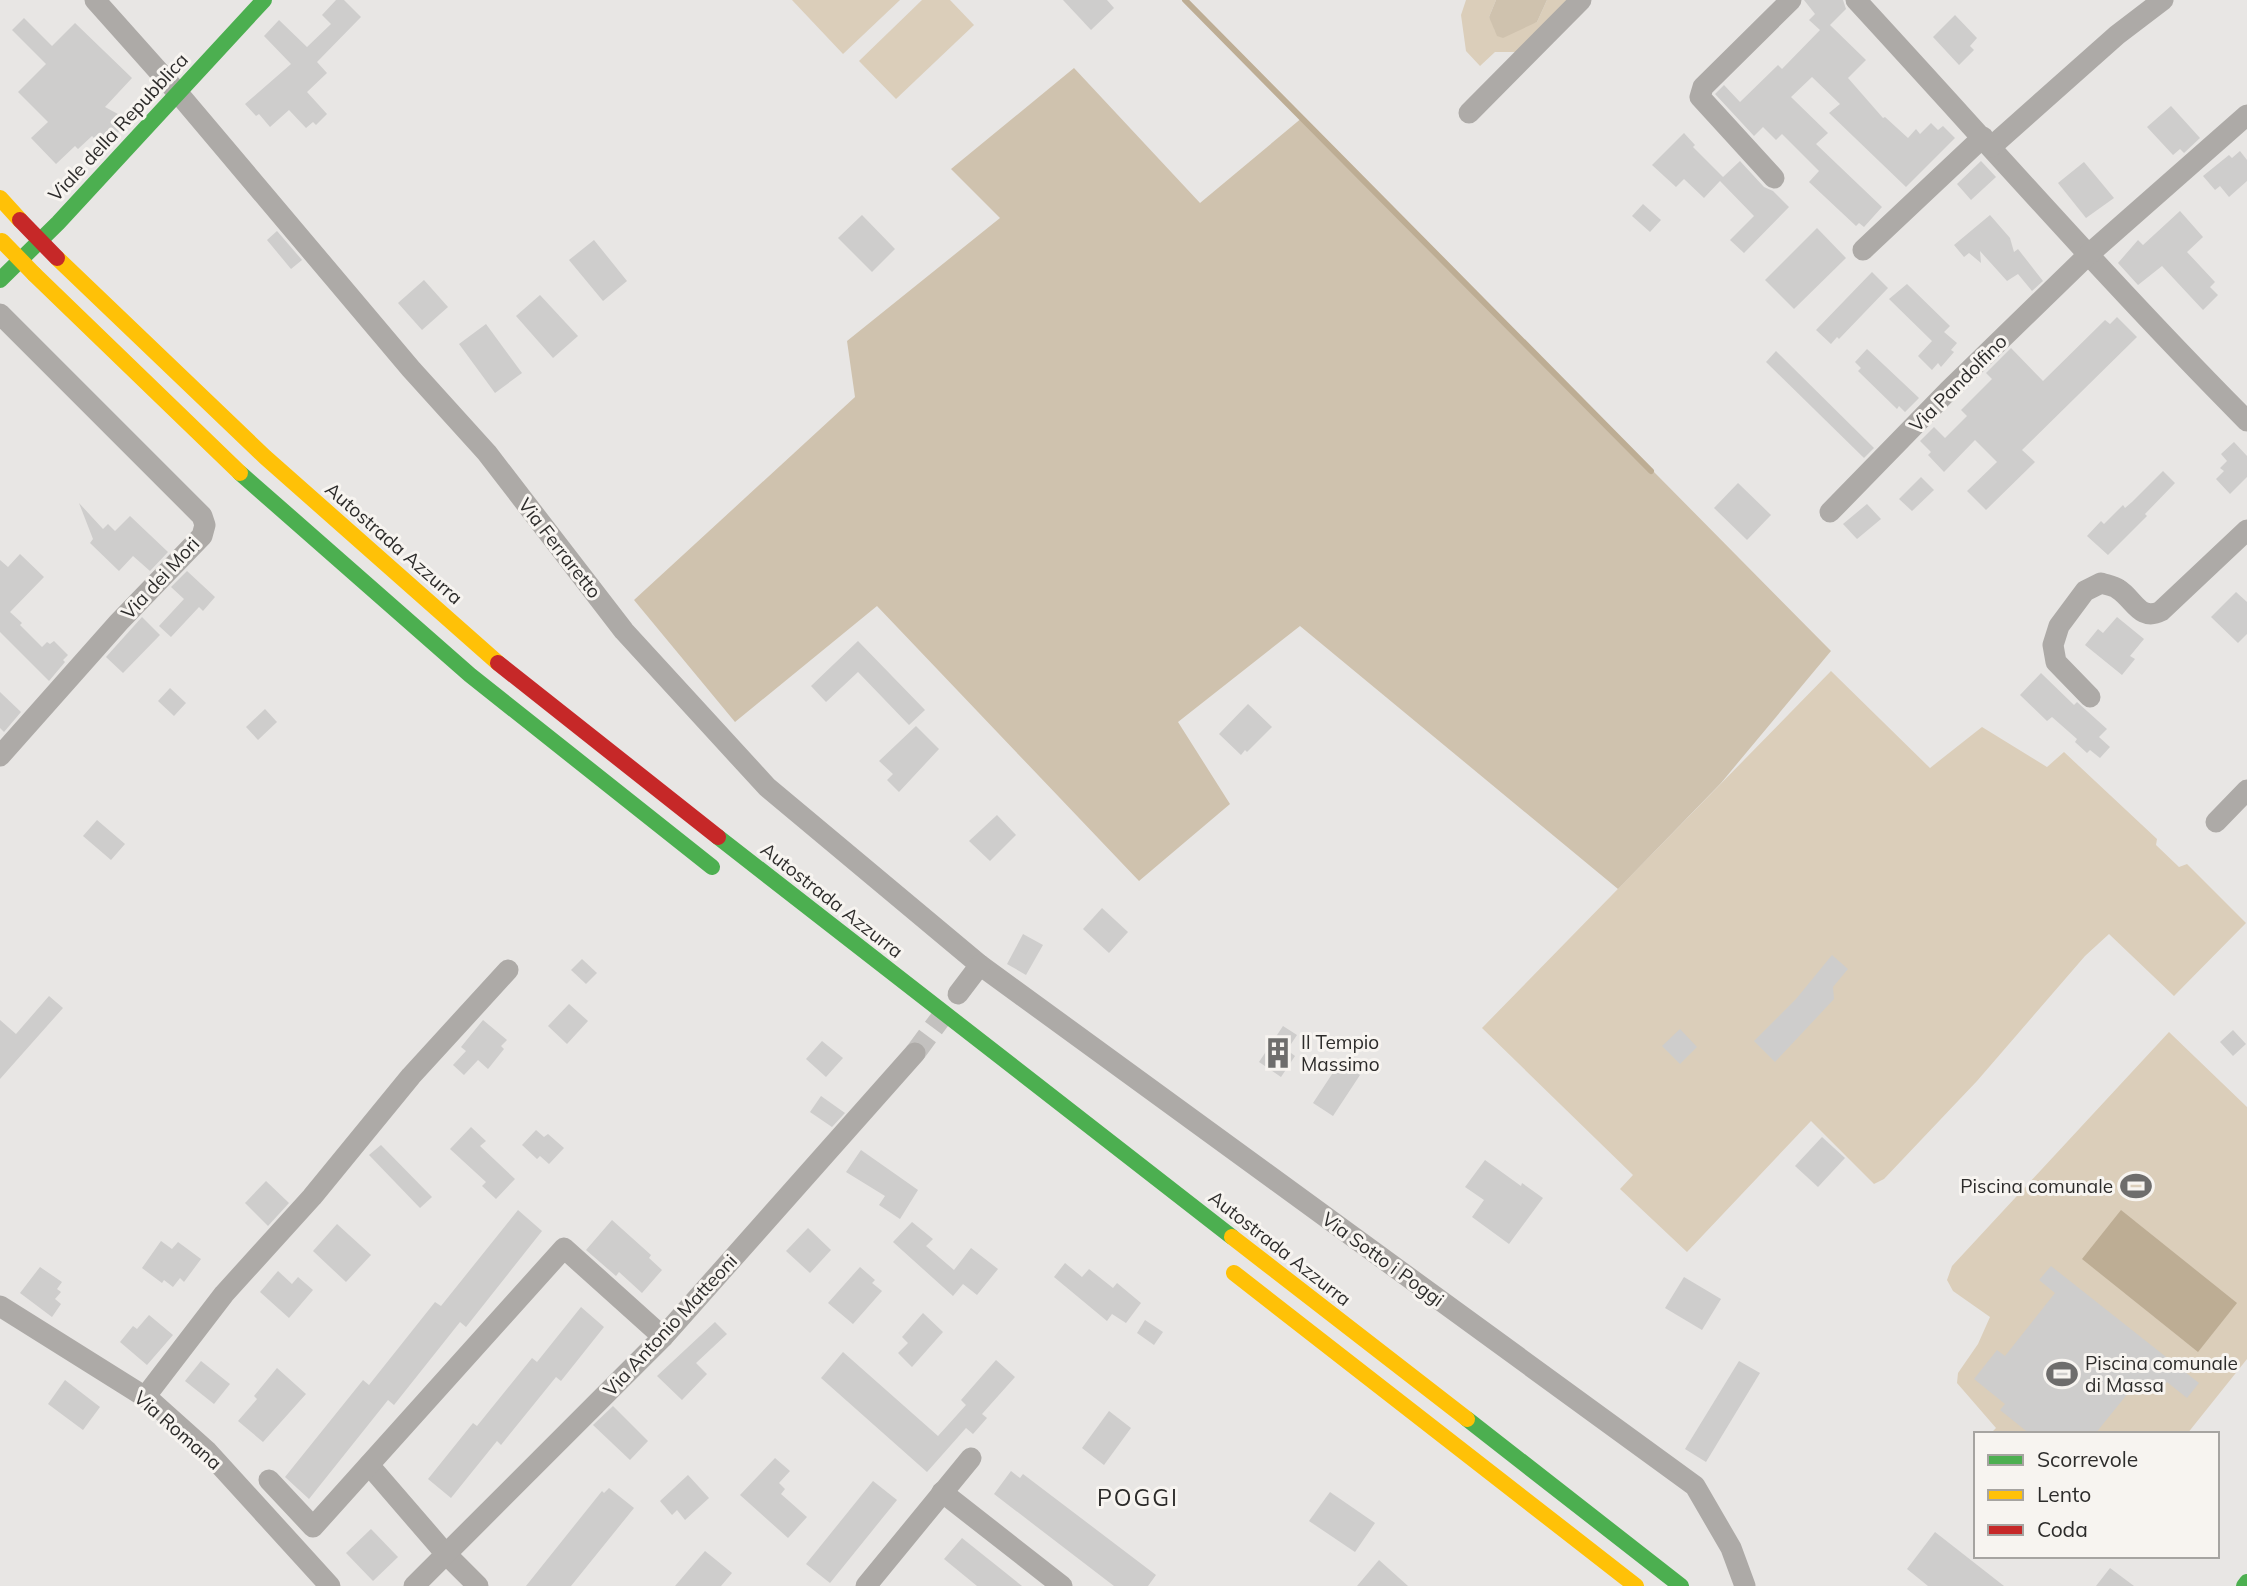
<svg xmlns="http://www.w3.org/2000/svg" width="2247" height="1586" font-family="Mulish,sans-serif">
  <style>
    .green { fill: #dbceba }
    .forest { fill: #cfc2ae }
    .water { fill: #bdad94 }
    .lines { fill: none; stroke-linecap: round; stroke-linejoin: round }
    .stream { stroke: #bdad94; stroke-width: 6 }
    .building { fill: #cecdcc }
    .street-tunnel { stroke: #c3c1bf; stroke-width: 21; stroke-dasharray: 21 10; stroke-linecap: butt }
    .street { stroke: #adaaa7; stroke-width: 21 }
    .fast { stroke: #4caf50; stroke-width: 16 }
    .slow { stroke: #ffc107; stroke-width: 16 }
    .jam { stroke: #c62828; stroke-width: 16 }
    .slow-bridge { stroke: #ffc107; stroke-width: 16 }
    .jam-bridge { stroke: #c62828; stroke-width: 16 }
    .labels { text-anchor: middle; dominant-baseline: central; stroke-width: 6; stroke-linejoin: round; paint-order: stroke }
    .street-label { font-size: 19px; fill: #2d2c2b; stroke: #f7f4f0 }
    .poi-label { font-size: 19px; fill: #2d2c2b; stroke: #f7f4f0; text-anchor: start }
    .quarter-label { font-size: 23px; letter-spacing: 2px; fill: #2d2c2b; stroke: #f7f4f0 }
  </style>
  <rect width="100%" height="100%" fill="#e8e6e4"/>
  <g class="green">
    <path d="M792,0H900L843,54Z"/>
    <path d="M922,0H950L974,25L896,99L859,61Z"/>
    <path d="M1466,0H1496L1489,17L1494,25L1495,31L1537,22L1547,0H1571L1522,52H1495L1480,66L1466,51L1461,15Z"/>
    <path d="M1831,671L1930,768L1982,727L2047,767L2064,752L2157,839L2156,845L2179,867L2187,864L2246,923L2174,996L2109,934L2085,956L1977,1081L1884,1179L1874,1184L1811,1121L1687,1252L1620,1189L1633,1175L1482,1028Z"/>
    <path d="M2169,1032L2247,1107V1359L2187,1434H1990L1996,1428L1957,1383L1958,1373L1978,1344L1990,1317L1953,1291L1947,1280L1952,1266Z"/>
  </g>
  <g class="forest">
    <path d="M1496,0H1547L1537,22L1503,38L1497,36L1489,17Z"/>
    <path d="M1074,68L1200,203L1303,117L1831,651L1721,783L1618,889L1300,626L1178,722L1230,804L1139,881L877,606L735,722L634,600L855,397L847,341L1000,218L951,169Z"/>
  </g>
  <path class="water" d="M2121,1210L2237,1303L2198,1352L2082,1259Z"/>
  <g class="lines">
    <path class="stream" d="M1185,0L1651,471"/>
  </g>
  <g class="building">
    <path d="M336,0H344L361,17L317,62L327,73L307,92L327,114L316,125L313,122L306,128L289,110L270,127L259,114L256,116L245,104L291,64L264,36L279,20L307,47L331,24L322,15Z"/>
    <path d="M1063,0H1107L1114,8L1091,30Z"/>
    <path d="M1804,0H1843L1846,9L1830,25L1866,60L1848,78L1883,118L1885,117L1908,138L1916,129L1920,134L1931,123L1938,130L1943,126L1955,138L1906,187L1829,113L1840,104L1812,77L1791,97L1828,133L1816,144L1882,207L1864,227L1859,223L1856,226L1809,182L1819,171L1782,134L1776,140L1763,127L1754,136L1715,94L1724,85L1740,102L1778,65L1782,69L1820,30L1809,20L1815,14Z"/>
    <path d="M1955,15L1977,38L1970,46L1974,50L1959,65L1933,37Z"/>
    <path d="M24,18L52,46L75,23L132,78L105,107L129,120L104,148L92,136L78,149L75,146L56,164L31,138L48,122L18,92L46,64L12,30Z"/>
    <path d="M2171,106L2200,138L2184,153L2180,149L2173,155L2147,127Z"/>
    <path d="M1684,133L1695,145L1693,147L1723,177L1740,161L1764,187L1773,191L1789,207L1744,253L1730,240L1754,216L1720,181L1704,198L1684,179L1676,187L1652,165Z"/>
    <path d="M2240,151L2247,160V181L2229,197L2220,186L2215,190L2203,176L2229,155L2232,158Z"/>
    <path d="M1981,161L1996,177L1971,200L1957,184Z"/>
    <path d="M2084,162L2114,198L2086,218L2058,183Z"/>
    <path d="M1643,204L1661,220L1650,232L1632,216Z"/>
    <path d="M2180,211L2203,237L2187,252L2215,282L2210,287L2218,295L2203,310L2162,266L2138,285L2118,263L2138,240L2143,245Z"/>
    <path d="M862,215L895,249L872,272L838,238Z"/>
    <path d="M1990,215L2010,238L2014,252L2018,249L2043,281L2032,291L2018,274L2007,281L1980,251L1981,263L1969,253L1964,257L1954,245Z"/>
    <path d="M1817,228L1846,258L1794,309L1765,280Z"/>
    <path d="M277,231L302,260L291,269L267,240Z"/>
    <path d="M594,240L627,281L603,301L569,260Z"/>
    <path d="M1872,272L1888,288L1839,339L1837,337L1831,344L1816,330Z"/>
    <path d="M424,280L448,307L422,330L398,303Z"/>
    <path d="M1907,284L1950,326L1944,332L1957,343L1951,350L1954,352L1941,367L1938,363L1932,370L1918,356L1932,341L1889,299Z"/>
    <path d="M540,295L578,336L553,358L516,316Z"/>
    <path d="M2117,317L2137,337L2022,450L2035,462L1986,510L1967,491L1997,462L1975,440L1944,472L1928,455L1931,452L1920,441L1934,427L1945,438L1967,416L1961,410L1992,379L1986,373L2011,348L2043,381L2105,320L2110,324Z"/>
    <path d="M486,324L522,373L495,393L459,344Z"/>
    <path d="M1867,349L1919,398L1905,412L1899,406L1897,409L1858,371L1861,368L1855,362Z"/>
    <path d="M1776,351L1874,448L1864,458L1766,362Z"/>
    <path d="M2234,442L2247,456V477L2230,494L2216,479L2224,471L2220,468L2227,461L2221,454Z"/>
    <path d="M2163,471L2175,483L2145,514L2147,516L2108,555L2087,536L2101,521L2104,524L2123,505L2125,508L2132,502Z"/>
    <path d="M1921,477L1934,490L1912,511L1899,499Z"/>
    <path d="M1738,483L1771,515L1747,540L1714,508Z"/>
    <path d="M79,503L103,529L108,524L115,531L130,516L168,552L150,571L133,556L119,571L90,543L93,539Z"/>
    <path d="M1867,504L1881,519L1857,539L1843,524Z"/>
    <path d="M20,554L44,577L10,612L22,623L20,625L42,647L47,642L50,644L54,641L68,655L63,660L65,662L49,681L0,632V560L8,567Z"/>
    <path d="M187,571L215,597L203,611L199,607L171,637L159,626L184,599L171,587Z"/>
    <path d="M2236,592L2247,602V634L2238,643L2211,617Z"/>
    <path d="M142,617L160,635L123,673L106,657Z"/>
    <path d="M2117,617L2144,639L2130,656L2135,659L2122,675L2085,645L2098,629L2103,633Z"/>
    <path d="M858,641L925,710L909,725L858,672L826,702L811,686Z"/>
    <path d="M2041,673L2074,705L2077,702L2107,729L2099,737L2110,747L2100,758L2090,750L2087,753L2075,742L2077,739L2052,717L2047,721L2020,695Z"/>
    <path d="M170,688L186,703L174,716L158,701Z"/>
    <path d="M0,692L21,712L4,732L0,728Z"/>
    <path d="M1248,704L1272,727L1247,752L1245,750L1241,755L1219,734Z"/>
    <path d="M265,709L277,722L258,740L246,727Z"/>
    <path d="M916,726L939,749L899,792L887,780L893,774L879,761Z"/>
    <path d="M997,815L1016,835L990,861L969,841Z"/>
    <path d="M97,820L125,844L111,860L83,836Z"/>
    <path d="M1102,908L1128,932L1109,953L1083,929Z"/>
    <path d="M1023,934L1043,945L1026,975L1007,964Z"/>
    <path d="M1832,955L1848,969L1833,987L1834,999L1775,1062L1754,1041L1796,999Z"/>
    <path d="M582,959L597,973L586,984L571,970Z"/>
    <path d="M49,996L63,1008L0,1079V1020L16,1034Z"/>
    <path d="M569,1004L588,1021L567,1044L548,1026Z"/>
    <path d="M483,1020L507,1040L501,1046L504,1049L488,1069L478,1060L464,1075L453,1065L466,1051L461,1047Z"/>
    <path d="M1283,1026L1297,1035L1287,1050L1295,1056L1281,1077L1259,1062Z"/>
    <path d="M1680,1029L1697,1047L1680,1064L1662,1046Z"/>
    <path d="M2233,1030L2246,1044L2233,1056L2220,1042Z"/>
    <path d="M822,1041L843,1058L826,1077L806,1059Z"/>
    <path d="M1340,1062L1360,1075L1333,1116L1313,1103Z"/>
    <path d="M821,1096L845,1113L832,1127L810,1112Z"/>
    <path d="M471,1127L486,1141L480,1146L515,1179L496,1199L482,1186L486,1182L450,1149Z"/>
    <path d="M536,1130L544,1137L548,1134L564,1148L549,1164L540,1156L537,1159L522,1145Z"/>
    <path d="M1822,1137L1845,1158L1818,1187L1795,1166Z"/>
    <path d="M381,1145L432,1197L420,1208L369,1155Z"/>
    <path d="M861,1150L918,1190L900,1219L879,1205L885,1196L846,1172Z"/>
    <path d="M1485,1160L1521,1186L1522,1183L1543,1198L1509,1244L1472,1217L1484,1200L1465,1187Z"/>
    <path d="M266,1181L289,1203L268,1226L245,1203Z"/>
    <path d="M518,1210L542,1231L466,1327L460,1322L394,1405L388,1400L309,1499L285,1477L363,1380L369,1385L435,1302L441,1306Z"/>
    <path d="M612,1220L651,1255L649,1258L662,1270L642,1293L619,1272L616,1276L586,1250Z"/>
    <path d="M912,1222L933,1239L926,1246L954,1270L971,1248L998,1269L977,1295L963,1284L953,1296L893,1242Z"/>
    <path d="M337,1224L371,1255L346,1282L313,1251Z"/>
    <path d="M808,1228L831,1250L810,1273L786,1251Z"/>
    <path d="M161,1241L172,1249L178,1242L201,1259L184,1282L180,1278L173,1287L164,1280L162,1283L142,1268Z"/>
    <path d="M1065,1263L1082,1277L1089,1269L1113,1288L1117,1283L1141,1303L1126,1323L1112,1314L1107,1321L1054,1277Z"/>
    <path d="M2051,1266L2199,1383L2187,1398L2167,1382L2160,1390L2147,1380L2139,1391L2133,1387L2095,1434H2030L2000,1410L2005,1404L1974,1379L1997,1350L2005,1356L2055,1293L2039,1280Z"/>
    <path d="M40,1267L62,1282L57,1289L61,1292L55,1299L61,1304L52,1317L20,1293Z"/>
    <path d="M860,1267L875,1280L872,1283L882,1291L853,1324L828,1303Z"/>
    <path d="M278,1271L292,1284L298,1277L313,1290L289,1318L260,1292Z"/>
    <path d="M1684,1277L1721,1299L1702,1330L1665,1308Z"/>
    <path d="M581,1307L604,1327L561,1381L556,1377L501,1445L497,1441L451,1498L428,1479L473,1423L477,1426L532,1358L537,1362Z"/>
    <path d="M923,1313L943,1332L912,1367L898,1353L908,1343L902,1337Z"/>
    <path d="M149,1315L173,1335L147,1365L120,1342L133,1326L137,1329Z"/>
    <path d="M1145,1320L1163,1332L1154,1345L1137,1333Z"/>
    <path d="M715,1322L727,1334L696,1363L707,1374L682,1400L657,1376Z"/>
    <path d="M843,1352L938,1436L966,1405L961,1400L996,1360L1015,1377L982,1414L987,1418L973,1434L966,1428L927,1472L821,1378Z"/>
    <path d="M201,1361L230,1384L214,1404L185,1381Z"/>
    <path d="M1739,1361L1760,1373L1706,1462L1685,1449Z"/>
    <path d="M277,1368L306,1394L263,1442L238,1421L257,1399L254,1396Z"/>
    <path d="M65,1380L100,1407L83,1430L48,1404Z"/>
    <path d="M613,1406L648,1441L630,1460L593,1425Z"/>
    <path d="M1109,1411L1131,1428L1104,1465L1082,1448Z"/>
    <path d="M775,1458L790,1471L779,1483L785,1489L781,1494L807,1517L788,1538L740,1495Z"/>
    <path d="M1011,1471L1020,1478L1023,1474L1156,1575L1148,1586H1114L994,1494Z"/>
    <path d="M688,1475L709,1498L685,1520L677,1510L672,1515L660,1501Z"/>
    <path d="M873,1481L897,1500L830,1583L806,1564Z"/>
    <path d="M609,1488L634,1508L571,1586H526L602,1491L604,1493Z"/>
    <path d="M1330,1492L1375,1523L1355,1552L1309,1521Z"/>
    <path d="M371,1529L398,1557L373,1581L346,1553Z"/>
    <path d="M1935,1532L2004,1586H1928L1907,1569Z"/>
    <path d="M962,1538L1022,1586H977L944,1559Z"/>
    <path d="M705,1551L732,1573L721,1586H675Z"/>
    <path d="M1379,1560L1408,1586H1357Z"/>
    <path d="M2110,1568L2134,1586H2096Z"/>
  </g>
  <g class="lines">
    <path class="street-tunnel" d="M915,1053L949,1007"/>
    <g class="street">
      <path d="M95,0L178,93L411,369L487,453L624,631L767,787L980,965L1695,1486L1731,1548L1745,1586"/>
      <path d="M1856,0C1986,141 2112,285 2247,421"/>
      <path d="M1469,113L1581,0"/>
      <path d="M1991,147L2117,35L2163,0"/>
      <path d="M1774,178L1700,97L1703,87L1791,0"/>
      <path d="M1863,250L1983,137"/>
      <path d="M0,314L202,516L205,525L202,536L119,622L0,756"/>
      <path d="M1830,512L1948,391L2088,255L2247,115"/>
      <path d="M2090,697L2056,662L2053,645L2059,626L2085,591L2101,583C2107,585 2114,586 2118,589C2134,599 2140,622 2161,611L2247,530"/>
      <path d="M2216,822L2247,790"/>
      <path d="M958,994L980,965"/>
      <path d="M0,1306L150,1400L207,1451L330,1586"/>
      <path d="M145,1397L224,1294L312,1197L411,1076L508,970"/>
      <path d="M369,1465L445,1553L478,1586"/>
      <path d="M269,1480L313,1527L564,1248L663,1337"/>
      <path d="M942,1492L1062,1586"/>
      <path d="M414,1586L663,1337L915,1053"/>
      <path d="M866,1586L971,1458"/>
    </g>
    <g class="fast">
      <path d="M0,280L58,223L264,0"/>
      <path d="M240,473L470,675L712,867"/>
      <path d="M718,837L1232,1237"/>
      <path d="M1467,1419L1681,1586"/>
      <path d="M2244,1586L2247,1582"/>
    </g>
    <g class="slow">
      <path d="M0,198L20,220"/>
      <path d="M57,258L265,457L498,663"/>
      <path d="M34,274L240,473"/>
      <path d="M1232,1237L1467,1419"/>
      <path d="M1234,1273L1636,1586"/>
    </g>
    <path class="jam" d="M498,663L718,837"/>
    <path class="slow-bridge" d="M2,241L34,274"/>
    <path class="jam-bridge" d="M20,220L57,258"/>
  </g>
  <defs>
    <symbol id="building-bare" viewBox="-9 -9 18 18"><path d="M-4-6H4V6H1V3H-1V6H-4ZM-2.5-4.3h1.7v1.8h-1.7ZM.8-4.3h1.7v1.8H.8ZM-2.5-1h1.7V.8h-1.7ZM.8-1h1.7V.8H.8Z" fill="#6e6d6c" stroke="#f7f4f0" stroke-width="2.5" paint-order="stroke"/></symbol>
    <symbol id="stadium-bare" viewBox="-9 -9 18 18"><path d="M0-5a6.5 5 0 1 0 0 10a6.5 5 0 1 0 0-10ZM-3.5-1.8h7v3.6h-7Z" fill="#6e6d6c" stroke="#f7f4f0" stroke-width="2.5" paint-order="stroke"/></symbol>
  </defs>
  <g fill-rule="evenodd">
    <use href="#building-bare" x="1256" y="1031" width="44" height="44"/>
    <use href="#stadium-bare" x="2114" y="1164" width="44" height="44"/>
    <use href="#stadium-bare" x="2040" y="1352" width="44" height="44"/>
  </g>
  <g class="labels">
    <g class="street-label">
      <text transform="translate(118 127) rotate(-47)">Viale della Repubblica</text>
      <text transform="translate(1958 383) rotate(-45)">Via Pandolfino</text>
      <text transform="translate(394 543) rotate(41)">Autostrada Azzurra</text>
      <text transform="translate(560 548) rotate(52)">Via Ferraretto</text>
      <text transform="translate(160 578) rotate(-47)">Via dei Mori</text>
      <text transform="translate(832 900) rotate(38)">Autostrada Azzurra</text>
      <text transform="translate(1280 1248) rotate(38)">Autostrada Azzurra</text>
      <text transform="translate(1383 1259) rotate(36)">Via Sotto i Poggi</text>
      <text transform="translate(670 1325) rotate(-47)">Via Antonio Matteoni</text>
      <text transform="translate(178 1430) rotate(41)">Via Romana</text>
    </g>
    <g class="poi-label">
      <text x="1301" y="1042">Il Tempio<tspan x="1301" dy="22">Massimo</tspan></text>
      <text x="2113" y="1186" text-anchor="end">Piscina comunale</text>
      <text x="2085" y="1363">Piscina comunale<tspan x="2085" dy="22">di Massa</tspan></text>
    </g>
    <g class="quarter-label">
      <text x="1138" y="1497">POGGI</text>
    </g>
  </g>
  <rect x="1974" y="1432" width="245" height="126" fill="#f7f4f0" stroke="#a6a4a1" stroke-width="2"/>
  <rect x="1988" y="1455" width="35" height="10" fill="#4caf50" stroke="#a6a4a1" stroke-width="2"/>
  <text x="2037" y="1467" font-size="21" fill="#2d2c2b">Scorrevole</text>
  <rect x="1988" y="1490" width="35" height="10" fill="#ffc107" stroke="#a6a4a1" stroke-width="2"/>
  <text x="2037" y="1502" font-size="21" fill="#2d2c2b">Lento</text>
  <rect x="1988" y="1525" width="35" height="10" fill="#c62828" stroke="#a6a4a1" stroke-width="2"/>
  <text x="2037" y="1537" font-size="21" fill="#2d2c2b">Coda</text>
</svg>
